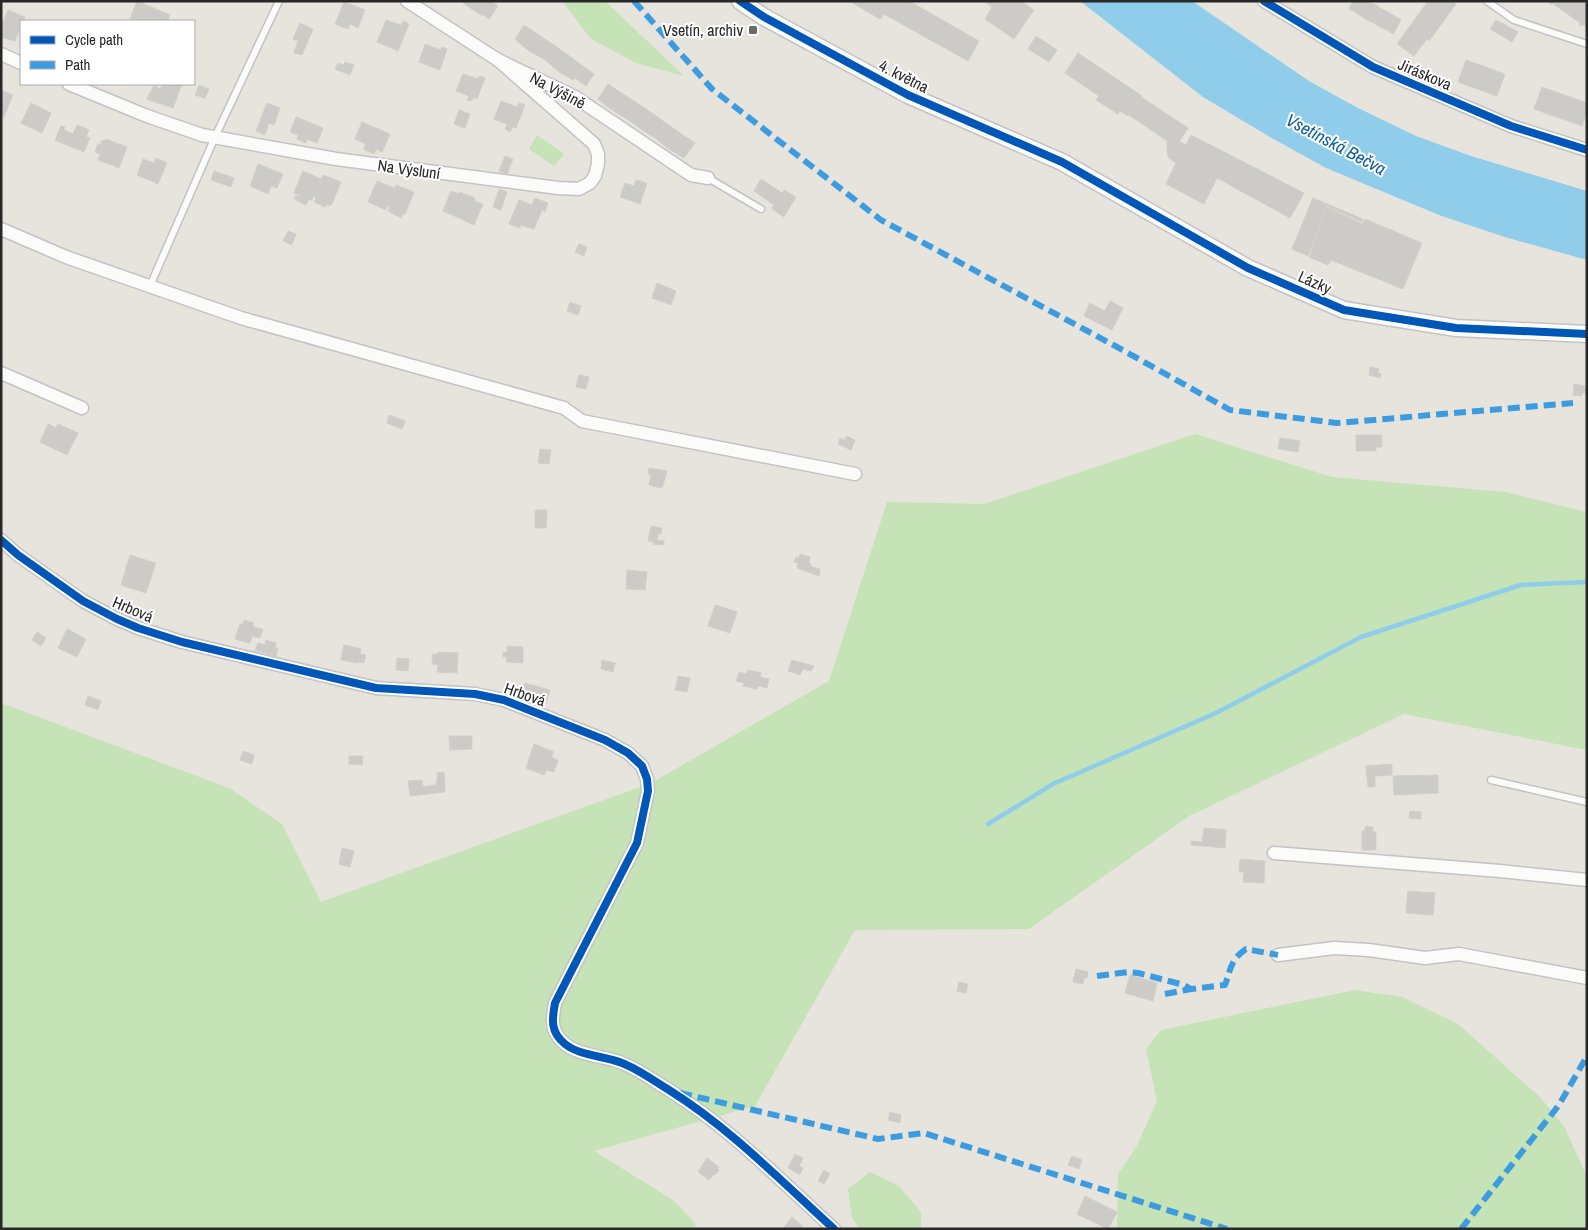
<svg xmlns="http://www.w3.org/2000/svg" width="1588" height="1230" font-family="'Archivo Narrow',sans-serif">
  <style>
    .green { fill: #c5e3b6 }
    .water { fill: #90cdea }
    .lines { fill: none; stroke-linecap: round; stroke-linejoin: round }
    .stream { stroke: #90cdea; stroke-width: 4.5 }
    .building { fill: #cdcbc7; stroke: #d2cfca }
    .service-casing { stroke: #c4c3c4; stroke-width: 9 }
    .minor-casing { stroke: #c4c3c4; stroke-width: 15 }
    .tertiary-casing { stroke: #c4c3c4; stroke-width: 19 }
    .service { stroke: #fbfbfa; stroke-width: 6 }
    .minor { stroke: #fbfbfa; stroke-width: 12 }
    .tertiary { stroke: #fbfbfa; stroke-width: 16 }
    .quiet { stroke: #3d9ce0; stroke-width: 6; stroke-dasharray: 12 6; stroke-linecap: butt }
    .cycleway-casing { stroke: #fff; stroke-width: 11 }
    .cycleway { stroke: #0057b8; stroke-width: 8 }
    .poi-dot { fill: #6b6a68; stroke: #fff; stroke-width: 2 }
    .labels { text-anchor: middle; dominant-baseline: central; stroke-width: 4; stroke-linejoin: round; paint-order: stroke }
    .poi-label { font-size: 16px; fill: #282828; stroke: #fff; text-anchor: end }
    .street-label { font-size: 16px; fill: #282828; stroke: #fff }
    .water-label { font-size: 18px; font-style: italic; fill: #0c5f98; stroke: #fff }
  </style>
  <rect width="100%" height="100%" fill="#e7e4de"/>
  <g class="green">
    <path d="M562,1H605L684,76L636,63L591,39Z"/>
    <path d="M537,135L564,154L554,166L529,149Z"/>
    <path d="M1195,434L1332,477L1505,492L1587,512V750L1404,714L1189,816L1029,929L855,930L755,1106L594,1151L673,1200L696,1224L693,1229H1V703L229,788L282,824L321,902L651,783L829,681L887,502L984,504Z"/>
    <path d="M1355,990L1402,997L1458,1024L1541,1098L1565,1128L1587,1177V1229H1117L1118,1174L1137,1146L1157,1101L1146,1049L1161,1030Z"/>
    <path d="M870,1172L899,1186L921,1212V1229H860L852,1218L848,1189Z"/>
  </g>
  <path class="water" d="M1080,1H1192L1309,81L1356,107L1416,136L1471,156L1587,191V260L1505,237L1439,215L1326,168L1270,137L1203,97Z"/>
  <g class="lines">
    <path class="stream" d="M988,824L1053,784L1216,713L1361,637L1521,585L1587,582"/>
  </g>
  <g class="building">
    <path d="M137,1L170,15L167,21H136L130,19Z"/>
    <path d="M464,1H491L498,6L489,19L483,14L482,16L463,3Z"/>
    <path d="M849,1H909L979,41L968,61L884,14L880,19Z"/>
    <path d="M984,1H1020L1034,10L1014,39L985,19L992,7Z"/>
    <path d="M1353,1H1361L1355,12L1349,9Z"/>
    <path d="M1361,1L1369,2L1361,16L1355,12Z"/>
    <path d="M1428,1H1452L1456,4L1429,41L1427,39L1414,56L1397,44Z"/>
    <path d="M1587,1V22L1584,26L1582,24L1581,26L1579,24L1580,23L1552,3L1551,5L1549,3V1Z"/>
    <path d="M344,2L365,10L358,28L350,24L348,29L335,24Z"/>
    <path d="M1369,2L1376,5L1367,20L1361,16Z"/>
    <path d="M1376,5L1382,9L1374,23L1367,20Z"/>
    <path d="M1382,9L1388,12L1380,27L1374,23Z"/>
    <path d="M8,10L25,17L23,21H21V26L15,41L1,37V21L3,22Z"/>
    <path d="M1388,12L1395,16L1387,30L1380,27Z"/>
    <path d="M1395,16L1401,20L1393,34L1387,30Z"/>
    <path d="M386,20L401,25L403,21L409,24L398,51L377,42Z"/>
    <path d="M1496,20L1518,32L1512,42L1490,29Z"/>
    <path d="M300,23L313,29L302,55L294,53L298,41L293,39Z"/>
    <path d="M524,25L539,35L529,51L515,39Z"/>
    <path d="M539,35L554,45L544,59L529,51Z"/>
    <path d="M1036,36L1057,50L1049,62L1028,49Z"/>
    <path d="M425,44L441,50L442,47L447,49L440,70L419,62Z"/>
    <path d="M554,45L568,55L558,71L544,59Z"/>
    <path d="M1078,53L1142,96L1128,116L1120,111L1118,114L1096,100L1099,96L1065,73Z"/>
    <path d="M568,55L583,66L573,80L558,71Z"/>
    <path d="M1466,60L1505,74L1497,96L1458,82Z"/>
    <path d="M345,62L354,65L350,75L335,69L338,63L344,65Z"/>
    <path d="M583,66L594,74L586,86L575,78Z"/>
    <path d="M463,74L478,79L480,76L485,78L477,99L473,97L472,101L467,100L469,96L456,91Z"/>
    <path d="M163,84H182L173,108L147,99L154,85L160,89Z"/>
    <path d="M608,84L623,94L612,110L598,99Z"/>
    <path d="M199,85L209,89L205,98L195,95Z"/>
    <path d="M1542,87L1587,103V112L1582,126L1534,109Z"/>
    <path d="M1,90L13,95L4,117L1,115Z"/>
    <path d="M623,94L637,103L627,119L612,110Z"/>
    <path d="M1141,97L1188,128L1176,147L1129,115Z"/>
    <path d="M501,101L517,107L519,103L525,105L516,128L512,127L510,132L505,129L507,124L494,119Z"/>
    <path d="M31,103L51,113L42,133L21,123Z"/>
    <path d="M267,103L280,108L274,125L269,123L265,135L256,131Z"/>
    <path d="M637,103L652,113L641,129L627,119Z"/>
    <path d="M459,110L470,114L465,128L454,124Z"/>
    <path d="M652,113L666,123L655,138L641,129Z"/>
    <path d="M296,117L323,128L317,143L307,139L306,143L297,139L298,135L290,132Z"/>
    <path d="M362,122L390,134L382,152L376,149L374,154L363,149L366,144L355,139Z"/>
    <path d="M666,123L680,133L669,149L655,138Z"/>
    <path d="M77,125L89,130L86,137L90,138L84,152L55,140L61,126L65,127L64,130L73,134Z"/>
    <path d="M680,133L695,143L684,158L669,149Z"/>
    <path d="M1191,135L1304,193L1290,218L1217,178L1204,204L1166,184L1176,163L1169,158L1167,153V142L1168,140L1176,147L1179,141L1186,145Z"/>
    <path d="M106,139L127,147L119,168L98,160L100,154L95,152L98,144L100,145L102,140L105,141Z"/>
    <path d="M505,156L513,159L507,174L499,171Z"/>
    <path d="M156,158L167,163L158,184L137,175L143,159L154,163Z"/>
    <path d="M258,164L283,174L277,188L271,186L268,194L250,186Z"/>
    <path d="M214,171L234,178L231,187L211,180Z"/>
    <path d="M303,171L321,179L312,200L309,199L306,205L294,199L296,195L300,197V195L294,193Z"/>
    <path d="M323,175L341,182L332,204L330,206L326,204L325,207L314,202L316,197L314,196Z"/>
    <path d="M761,179L782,193L784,190L796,197L784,217L772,209L774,205L754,191Z"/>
    <path d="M636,180L647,183L640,204L620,197L625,183L634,186Z"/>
    <path d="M377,181L394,188L386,210L368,202Z"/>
    <path d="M396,185L414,192L405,214L403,213L401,218L388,211L390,206L387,205Z"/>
    <path d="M499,189L507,192L501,210L493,207Z"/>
    <path d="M451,191L459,194L460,192L468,195L459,218L443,211Z"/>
    <path d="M468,195L475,198L474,201L483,204L474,225L459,218Z"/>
    <path d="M535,198L548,203L545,212L542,210L534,229L521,225L520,228L509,224L519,200L532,205Z"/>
    <path d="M1313,198L1363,219L1362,222L1327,206L1308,256L1292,249Z"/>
    <path d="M1327,207L1362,224L1365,219L1422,243L1403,289L1331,260L1328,265L1309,257Z"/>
    <path d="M288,231L296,234L292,245L283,241Z"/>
    <path d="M579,244L587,247L584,256L575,252Z"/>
    <path d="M657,283L676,291L671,305L652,298Z"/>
    <path d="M1110,301L1123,308L1112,330L1084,316L1090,303L1105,311Z"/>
    <path d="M570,302L581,306L578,315L567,311Z"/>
    <path d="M1370,367L1379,369L1378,373L1381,374L1380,378L1369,375Z"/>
    <path d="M579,375L589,377L586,389L576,387Z"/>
    <path d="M1574,384L1586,386L1585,393H1582V396L1573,395Z"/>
    <path d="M389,415L405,421L402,429L387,423Z"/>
    <path d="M48,424L56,428L58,424L78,433L67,455L40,442Z"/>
    <path d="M1356,435H1382V447H1376V451H1356Z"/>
    <path d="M846,436L855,440L851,450L838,444L840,438L845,440Z"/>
    <path d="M1280,438L1300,441L1298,452L1278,449Z"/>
    <path d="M540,449L551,450L549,464L538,463Z"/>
    <path d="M649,468L667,471L662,488L649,485L651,475L648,474Z"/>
    <path d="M535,510H547L546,528H535Z"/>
    <path d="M651,526L662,528L661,534H658L657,540L664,541V545L653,544L654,542L648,541Z"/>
    <path d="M800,554L810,557L809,563L811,564L810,566L820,569L819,576L797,568L798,563L794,562L796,557L799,558Z"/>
    <path d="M130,555L155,563L156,562L146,593L121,585Z"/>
    <path d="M627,570L647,572L645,590L626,589Z"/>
    <path d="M715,605L737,612L730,633L708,626Z"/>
    <path d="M244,620L254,623L253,627L263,629L260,638L252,636L250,643L235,639L240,624H243Z"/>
    <path d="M67,629L86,639L77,657L58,648Z"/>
    <path d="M37,632L46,638L41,646L32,640Z"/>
    <path d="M266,640L276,643L275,648H278L276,656L255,650L258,643L265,645Z"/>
    <path d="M344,645L361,649L360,654L366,655L364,663L358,662V663L341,660Z"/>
    <path d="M507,646L523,647V663L506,662L507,657H503V652H507Z"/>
    <path d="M438,652L458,653L457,673L437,672L438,665L432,664L433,654H438Z"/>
    <path d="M397,658L409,659L408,671L396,670Z"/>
    <path d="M602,660L615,663L613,672L601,669Z"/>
    <path d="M792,660L814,666L811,671L803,669L800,675L788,671Z"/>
    <path d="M748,670L761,673L760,677L769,679L767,688L758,686L757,689L743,686L744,683L736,681L739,672L746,674Z"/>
    <path d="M678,676L690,678L687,692L675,690Z"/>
    <path d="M525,683L550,690L546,703L521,696Z"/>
    <path d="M88,696L101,701L98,710L85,705Z"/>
    <path d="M449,736H472V749L450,750Z"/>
    <path d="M534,744L554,752L551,757L558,760L554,772L547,770L544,775L526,768Z"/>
    <path d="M243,751L254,755L252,764L240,760Z"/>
    <path d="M349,756H363L362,765L349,764Z"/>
    <path d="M1392,764V775L1375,776V787H1368L1366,766Z"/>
    <path d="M444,772L445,792L410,796L408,781L422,780L423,787L435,785L437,782V773Z"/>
    <path d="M1438,775V793L1394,795L1393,776Z"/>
    <path d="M1410,811L1421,812V819L1409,818Z"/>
    <path d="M1365,826L1373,827V831L1376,832V850H1362V831H1365Z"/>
    <path d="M1204,828L1226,830L1225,848L1191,845V841L1202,842Z"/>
    <path d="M342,848L354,851L350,867L339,864Z"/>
    <path d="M1240,859L1265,861L1264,883L1243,882L1244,872H1239Z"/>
    <path d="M1408,891L1435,893L1433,915L1406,913Z"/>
    <path d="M1076,969L1088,972L1087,978H1084L1083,984L1073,982Z"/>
    <path d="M1130,975L1157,983L1153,1001L1125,993Z"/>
    <path d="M959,982L968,984L966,993L957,991Z"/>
    <path d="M890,1112L901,1115L900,1123L888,1120Z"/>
    <path d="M795,1154L803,1158L799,1166L803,1168L800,1175L788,1168Z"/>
    <path d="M1072,1156L1082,1160L1079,1169L1068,1165Z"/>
    <path d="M707,1158L719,1167L717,1168L719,1170L715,1175L714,1174L709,1180L698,1172Z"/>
    <path d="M824,1170L830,1174L824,1184L818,1181Z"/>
    <path d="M1085,1196L1117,1212L1108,1229L1077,1214Z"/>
    <path d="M792,1217L803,1227L801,1229H786L784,1227Z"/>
  </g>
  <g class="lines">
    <defs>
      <g id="service">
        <path d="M1487,1L1514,20L1587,44"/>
        <path d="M708,178L761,209"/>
        <path d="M150,286L215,137L279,1"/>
        <path d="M1491,780L1587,802"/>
      </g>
      <g id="minor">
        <path d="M407,1L498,60L575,97L691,175L708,178"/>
        <path d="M1264,1L1373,67L1511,126L1587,150"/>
        <path d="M1,54L21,63"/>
        <path d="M69,84L147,116L202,135L336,159L558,188L579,189L590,183L595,176L598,164V154L594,144L498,60"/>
        <path d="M1,229L66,257L241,318L564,408L582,421L855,474"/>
        <path d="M1,373L82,408"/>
        <path d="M1,540L18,555L83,601L117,619L138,628L182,642L376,688L475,694L504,700L605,740L628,753L642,766L647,779L648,791L637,843L555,1003C552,1019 550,1032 565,1044C580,1056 605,1056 622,1063C638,1069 654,1081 669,1090C730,1128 781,1181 834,1229"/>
        <path d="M1274,853L1500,871L1587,880"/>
        <path d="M1278,955L1334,948L1369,950L1425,958L1459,954L1587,978"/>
      </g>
      <path id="tertiary" d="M740,1L764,17L908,95L1062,162L1248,268L1344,310L1456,328L1587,334"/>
    </defs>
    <use href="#service" class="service-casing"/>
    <use href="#minor" class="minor-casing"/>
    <use href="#tertiary" class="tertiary-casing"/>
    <use href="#service" class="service"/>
    <use href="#minor" class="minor"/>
    <use href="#tertiary" class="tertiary"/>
    <g class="quiet">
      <path d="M634,1L712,89L881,220L1119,348L1230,410L1337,423L1573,403"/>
      <path d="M1097,976L1128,972L1138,973L1184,985L1191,989L1225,985C1231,969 1230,960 1246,949L1278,955"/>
      <path d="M1165,994L1191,989"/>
      <path d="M680,1093L878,1139L924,1133L1227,1229"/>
      <path d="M1461,1229L1559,1105L1587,1056"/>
    </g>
    <defs>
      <g id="cycleway">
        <path d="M740,1L764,17L908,95L1062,162L1248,268L1344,310L1456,328L1587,334"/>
        <path d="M1264,1L1373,67L1511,126L1587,150"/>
        <path d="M1,540L18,555L83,601L117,619L138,628L182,642L376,688L475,694L504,700L605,740L628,753L642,766L647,779L648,791L637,843L555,1003C552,1019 550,1032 565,1044C580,1056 605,1056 622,1063C638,1069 654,1081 669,1090C730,1128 781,1181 834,1229"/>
      </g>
    </defs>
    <use href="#cycleway" class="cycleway-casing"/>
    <use href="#cycleway" class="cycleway"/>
  </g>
  <rect class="poi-dot" x="748" y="25" width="10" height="10" rx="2.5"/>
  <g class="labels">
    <g class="poi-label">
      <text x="743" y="30">Vsetín, archiv</text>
    </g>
    <g class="street-label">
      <text transform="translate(1425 74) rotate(23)">Jiráskova</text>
      <text transform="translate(904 76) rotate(27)">4. května</text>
      <text transform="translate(558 90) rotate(28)">Na Výšině</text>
      <text transform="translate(409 169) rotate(8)">Na Výsluní</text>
      <text transform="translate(1315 282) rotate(24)">Lázky</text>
      <text transform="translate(133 609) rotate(23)">Hrbová</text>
      <text transform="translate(525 694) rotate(19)">Hrbová</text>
    </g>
    <g class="water-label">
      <text transform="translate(1336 144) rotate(28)">Vsetínská Bečva</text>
    </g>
  </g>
  <rect width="1588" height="1230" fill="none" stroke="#282828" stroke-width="5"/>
  <rect x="20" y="20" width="175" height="65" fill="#ffffff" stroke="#a9a9a9"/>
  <rect x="30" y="36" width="25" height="8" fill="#0057b8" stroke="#a9a9a9"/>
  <text x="65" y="45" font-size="15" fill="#282828">Cycle path</text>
  <rect x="30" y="61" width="25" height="8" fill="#3d9ce0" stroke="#a9a9a9"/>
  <text x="65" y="70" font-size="15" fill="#282828">Path</text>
</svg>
